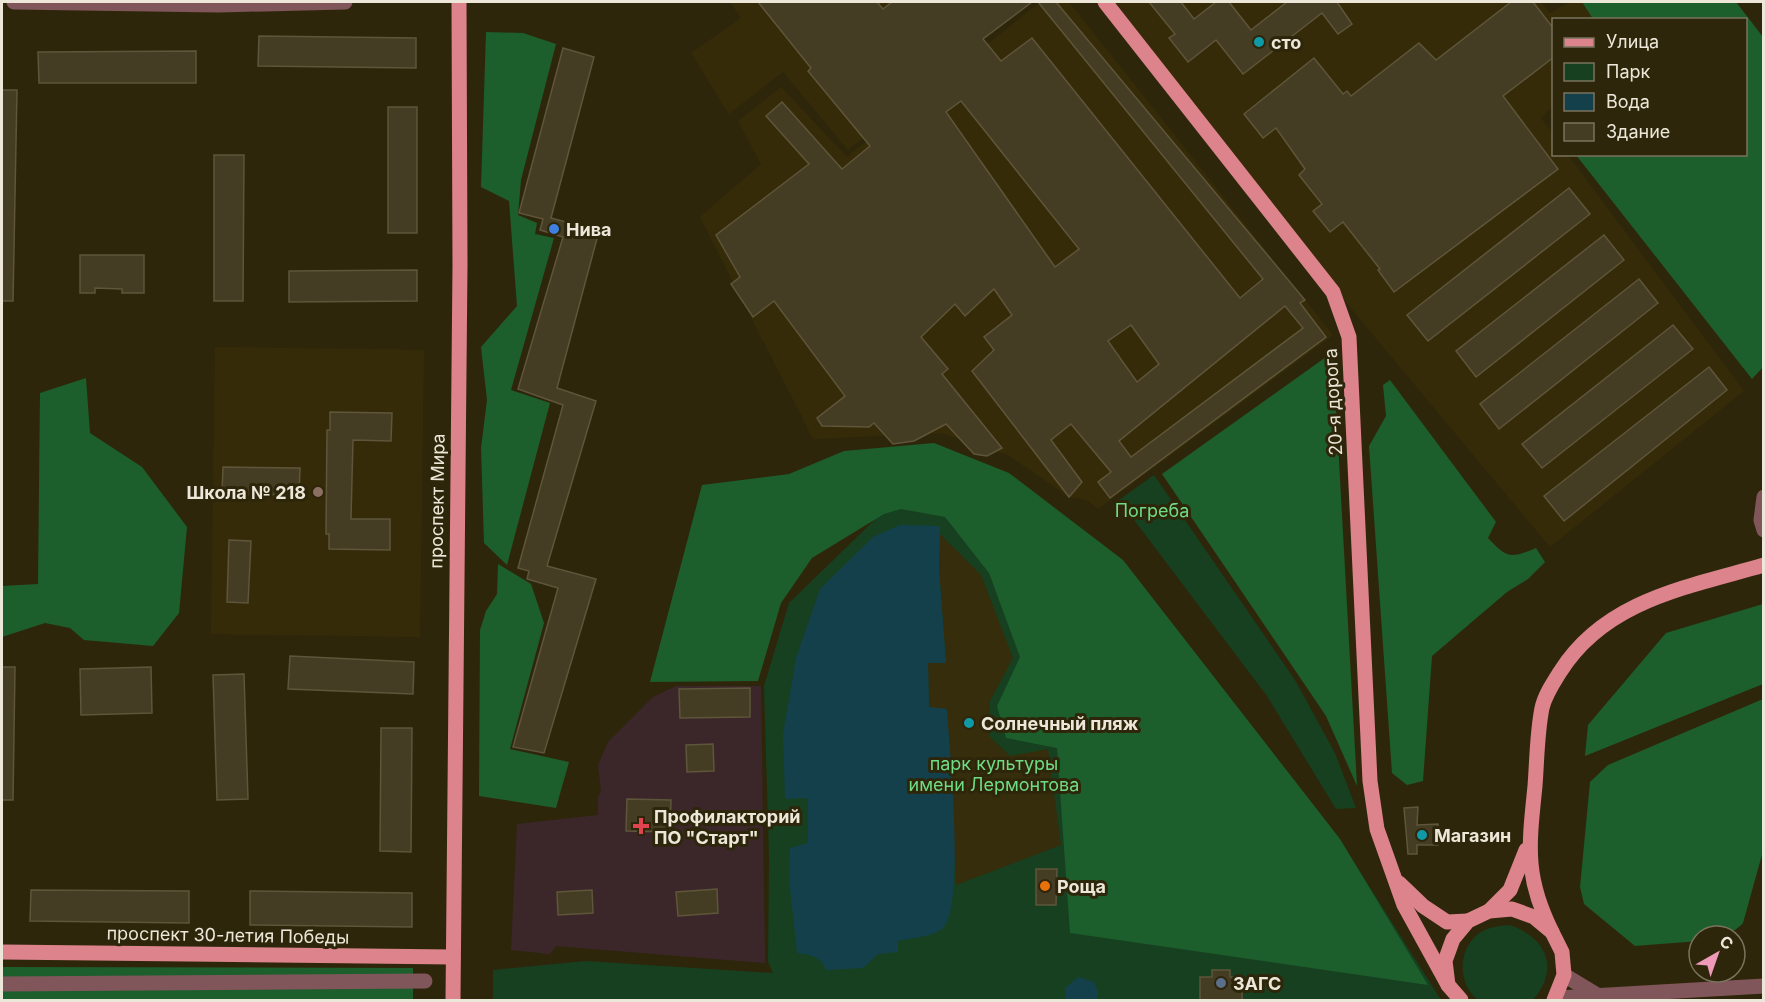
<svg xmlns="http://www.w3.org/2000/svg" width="1765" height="1002" font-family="Inter,sans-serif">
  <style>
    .built { fill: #362b08 }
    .medical { fill: #3b272a }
    .green { fill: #16401f }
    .forest { fill: #1d5e2d }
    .sand { fill: #362d0c }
    .water { fill: #14404c }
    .building { fill: #453d23; stroke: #5e553a; stroke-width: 1.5; fill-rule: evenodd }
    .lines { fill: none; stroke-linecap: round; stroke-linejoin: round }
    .minor { stroke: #81565a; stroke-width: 15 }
    .major { stroke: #dc838c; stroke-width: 15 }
    .culture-dot { fill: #0f9aa8; stroke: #2e260b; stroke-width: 2 }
    .shop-dot { fill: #3f7fe0; stroke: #2e260b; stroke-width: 2 }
    .education-dot { fill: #8d6e63; stroke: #2e260b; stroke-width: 2 }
    .health-dot { fill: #e0444e; stroke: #2e260b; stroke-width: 2 }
    .food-dot { fill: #e8710a; stroke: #2e260b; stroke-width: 2 }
    .service-dot { fill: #5c6f8a; stroke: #2e260b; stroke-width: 2 }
    .labels { text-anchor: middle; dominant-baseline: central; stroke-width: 6; stroke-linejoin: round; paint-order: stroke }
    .poi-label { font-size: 18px; font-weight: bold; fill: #ece7d8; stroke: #2e260b; text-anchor: start }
    .street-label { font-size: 18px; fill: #ece7d8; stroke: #2e260b }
    .park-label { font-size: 18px; fill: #6fdc84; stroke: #2e260b }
  </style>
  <rect width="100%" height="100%" fill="#2e260b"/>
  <g class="built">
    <path d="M730,2H1028L848,150L783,72L729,114L691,53L741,18Z"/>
    <path d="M1040,2H1069L1333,335L1098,509L1087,500L1069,497L1008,455L941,433L813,439L700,217L761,164L738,121L781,87L847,157Z"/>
    <path d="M1115,2H1541L1550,13L1570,2H1582L1593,19L1554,20L1553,106L1541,118L1553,134L1554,154L1568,155L1744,391L1550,547L1344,300Z"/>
    <path d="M215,347L424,350L420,637L211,634Z"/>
  </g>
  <path class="medical" d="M676,686H761L765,963L556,946L550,954L511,950L517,824L598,815V797L601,791L598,765L608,742L653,697Z"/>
  <g class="green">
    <path d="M928,468L1342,843L1441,1000H493V970L586,961L773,973L768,962L769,857L764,686L789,603Z"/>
    <path d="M1154,475L1295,680L1335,753L1356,808L1336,809L1267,696L1119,500Z"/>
    <path d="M1510,925C1547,938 1560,969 1533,1000H1478C1458,984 1457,951 1478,934C1487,927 1499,926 1510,925Z"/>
  </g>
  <g class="forest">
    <path d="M1582,2H1736L1763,37L1764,366L1752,379L1576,155L1746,154V20L1593,19Z"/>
    <path d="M486,32L523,33L556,44L521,180L518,215L537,223L535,234L554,238L511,390L550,403L507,565L484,543L481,448L487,400L481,347L517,306L509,201L481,187Z"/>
    <path d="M1333,352L1357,786L1326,716L1162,474Z"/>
    <path d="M86,378L90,433L142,467L187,527L179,613L153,646L84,640L70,628L45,623L2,637V586L38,584L40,393Z"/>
    <path d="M1390,380L1496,522L1488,538C1507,558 1510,559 1536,548L1545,562L1528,579L1507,592L1432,656L1423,781L1407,785L1392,773L1369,446L1386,416L1383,385Z"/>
    <path d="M934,443L1009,473L1123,560L1340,839L1428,985L1070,933L1057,748L1006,738L997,706L1020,657L989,573L945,517L901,509L884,514L812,558L781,603L758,681L650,682L702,485L789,474L844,451Z"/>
    <path d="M498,564L531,584L544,623L510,749L569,762L556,808L479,796L480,630L486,611L497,594Z"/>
    <path d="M1763,604V684L1585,756L1588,725L1666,633Z"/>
    <path d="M1763,699V851L1743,923C1730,937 1717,936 1699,936V941L1635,946L1584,904L1580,887L1590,782L1608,765Z"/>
    <path d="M2,967L413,968V1000H2Z"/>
  </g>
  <path class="sand" d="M940,534L981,575L1013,658L990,701V737L1010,756L1048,749L1061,845L956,885L947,710L929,707L928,663H946L939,569Z"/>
  <g class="water">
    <path d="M900,525L940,526L939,569L946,663H928L929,707L947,709C949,746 966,909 942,929C933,937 910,938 898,941V952L878,954L863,968L826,970C821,956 810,955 797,953L789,880L790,848L808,843V798L785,799L783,734L796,658L820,589L873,537Z"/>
    <path d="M1078,977L1094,982L1098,992L1097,1000H1066L1065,988Z"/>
  </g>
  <g class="building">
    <path d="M758,2H877L883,9L892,2H1032L983,39L1001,61L1032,38L1240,298L1263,279L1038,2H1056L1305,300L1300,303L1326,337L1110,498L1098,482L1111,472L1071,424L1051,440L1082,482L1069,497L972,371L994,350L984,337L1012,315L994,289L965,316L955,304L921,337L948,369L942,374L1002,448L987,456L974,454L946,424L914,441L893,444L874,423L869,427L822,426L817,418L845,396L774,301L753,317L731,284L740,277L716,235L809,164L766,116L782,102L842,169L870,146L808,71L811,68ZM961,101L1079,249L1055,267L946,112ZM1285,306L1303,328L1131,457L1119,441ZM1131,325L1159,364L1137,382L1108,341Z"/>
    <path d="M1149,2H1181L1194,19L1216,2H1229L1251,30L1287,2H1337L1352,24L1338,34L1322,13L1243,74L1216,40L1188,62L1169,38L1175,34Z"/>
    <path d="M1511,2H1533L1554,29V57L1503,96L1558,169L1394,292L1378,270L1380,269L1343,222L1330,232L1313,211L1322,204L1299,175L1305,169L1276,128L1263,138L1244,114L1314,58L1343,94L1347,91L1351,96L1419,43L1436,60Z"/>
    <path d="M259,36L416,38V68L258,66Z"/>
    <path d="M563,48L594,57L551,218L599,231L557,388L596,401L547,566L596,579L544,753L513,747L558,588L527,579L529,571L518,568L563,405L518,389L563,237L540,230L543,219L519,213Z"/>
    <path d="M196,51V83H39L38,52Z"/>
    <path d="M2,90H17L13,301H2Z"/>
    <rect x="388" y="107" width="29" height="126"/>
    <path d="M214,155H244L243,301H214Z"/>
    <path d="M1569,188L1590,214L1428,341L1407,315Z"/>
    <path d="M1604,235L1624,260L1476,377L1456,351Z"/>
    <path d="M80,255H144V293H122V289L95,288V293H80Z"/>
    <path d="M417,270V301L289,302V271Z"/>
    <path d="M1639,279L1658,303L1499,429L1480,404Z"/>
    <path d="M1673,325L1693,349L1542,468L1522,444Z"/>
    <path d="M1709,367L1727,390L1564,521L1544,496Z"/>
    <path d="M330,412L392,413L391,441L353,440L351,519H390V550L329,549V534H326L327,430H330Z"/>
    <path d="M223,467L300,468L299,495L222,494Z"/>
    <path d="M229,540L251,541L248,603L227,602Z"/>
    <path d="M290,656L414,662L413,694L288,689Z"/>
    <path d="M2,667H15L13,800H2Z"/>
    <path d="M151,667L152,713L81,715L80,669Z"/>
    <path d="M244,674L248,799L217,800L213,675Z"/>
    <path d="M750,688V717L680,718L679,689Z"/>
    <path d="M381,728H412L411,852L380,851Z"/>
    <path d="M713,744L714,771L687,772L686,745Z"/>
    <path d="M627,799L671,800L670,832L626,831Z"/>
    <path d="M1418,807L1417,825L1438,824V845H1417V854H1408L1404,808Z"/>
    <path d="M1036,869H1057L1056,905H1036Z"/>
    <path d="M717,889L718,913L678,916L676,892Z"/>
    <path d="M31,890L189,891V923L30,921Z"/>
    <path d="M592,890L593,913L558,915L557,892Z"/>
    <path d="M250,891L412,893V927L250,925Z"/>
    <path d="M1212,970H1230V977H1242V1000H1200V977H1212Z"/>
  </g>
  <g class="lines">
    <g class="minor">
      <path d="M14,2L219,5L345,2"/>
      <path d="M1764,497L1761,520L1764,530"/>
      <path d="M1564,975L1597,995"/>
      <path d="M2,984L425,981"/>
      <path d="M1557,998L1764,986"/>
    </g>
    <g class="major">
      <path d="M1105,2L1333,292L1349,337L1370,781L1377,829L1404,905L1448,985"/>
      <path d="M1399,883L1423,906L1447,922L1468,921"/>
      <path d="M1489,911L1510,890L1526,850"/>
      <path d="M1552,932C1524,876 1529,845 1535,786C1537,760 1537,733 1542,708C1545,695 1553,683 1560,672C1605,600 1688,587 1764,565"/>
      <path d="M2,952L453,957"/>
      <path d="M453,1000L460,265L459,2"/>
      <path d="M1461,1000L1448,985L1445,961L1453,939L1468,921L1489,911L1512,909L1534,917L1552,932L1562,952L1564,975L1554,1000"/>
    </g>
  </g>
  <g class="culture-dot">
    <circle cx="1259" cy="42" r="6"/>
    <circle cx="969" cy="723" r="6"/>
    <circle cx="1422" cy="835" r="6"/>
  </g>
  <circle class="shop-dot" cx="554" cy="229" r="6"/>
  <circle class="education-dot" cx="318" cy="492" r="6"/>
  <path class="health-dot" d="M638 817h6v6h6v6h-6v6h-6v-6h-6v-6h6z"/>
  <circle class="food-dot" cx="1045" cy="886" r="6"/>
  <circle class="service-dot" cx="1221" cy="983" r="6"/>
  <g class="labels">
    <g class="poi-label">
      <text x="1271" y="42">сто</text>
      <text x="566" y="229">Нива</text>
      <text x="306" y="492" text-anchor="end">Школа № 218</text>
      <text x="981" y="723">Солнечный пляж</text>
      <text x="654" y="816">Профилакторий<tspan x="654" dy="21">ПО "Старт"</tspan></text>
      <text x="1434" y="835">Магазин</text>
      <text x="1057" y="886">Роща</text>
      <text x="1233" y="983">ЗАГС</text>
    </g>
    <g class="street-label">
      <text transform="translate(1333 402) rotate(-93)">20-я дорога</text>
      <text transform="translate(437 501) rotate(-89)">проспект Мира</text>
      <text transform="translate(228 935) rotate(1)">проспект 30-летия Победы</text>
    </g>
    <g class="park-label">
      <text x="1152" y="510">Погреба</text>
      <text x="994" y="763">парк культуры<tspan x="994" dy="21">имени Лермонтова</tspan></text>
    </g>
  </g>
  <rect width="1765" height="1002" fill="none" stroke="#ece7d8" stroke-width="6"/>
  <rect x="1552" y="18" width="195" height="138" fill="#2e260b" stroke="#7a735d" stroke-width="1.5"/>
  <rect x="1564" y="38" width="30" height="9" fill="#dc838c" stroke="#7a735d" stroke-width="1.5"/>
  <text x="1606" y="48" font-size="18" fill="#ece7d8">Улица</text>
  <rect x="1564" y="63" width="30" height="18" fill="#16401f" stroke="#7a735d" stroke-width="1.5"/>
  <text x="1606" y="78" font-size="18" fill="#ece7d8">Парк</text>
  <rect x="1564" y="93" width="30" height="18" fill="#14404c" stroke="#7a735d" stroke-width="1.5"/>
  <text x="1606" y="108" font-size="18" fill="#ece7d8">Вода</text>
  <rect x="1564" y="123" width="30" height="18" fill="#453d23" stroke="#7a735d" stroke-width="1.5"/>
  <text x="1606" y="138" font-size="18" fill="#ece7d8">Здание</text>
  <g transform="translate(1717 954) rotate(40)"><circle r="28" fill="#2e260b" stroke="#7a735d" stroke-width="1.5"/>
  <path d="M0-4.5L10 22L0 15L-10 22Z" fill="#ef9ab8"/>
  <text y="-9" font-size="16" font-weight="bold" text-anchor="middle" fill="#ece7d8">С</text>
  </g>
</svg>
